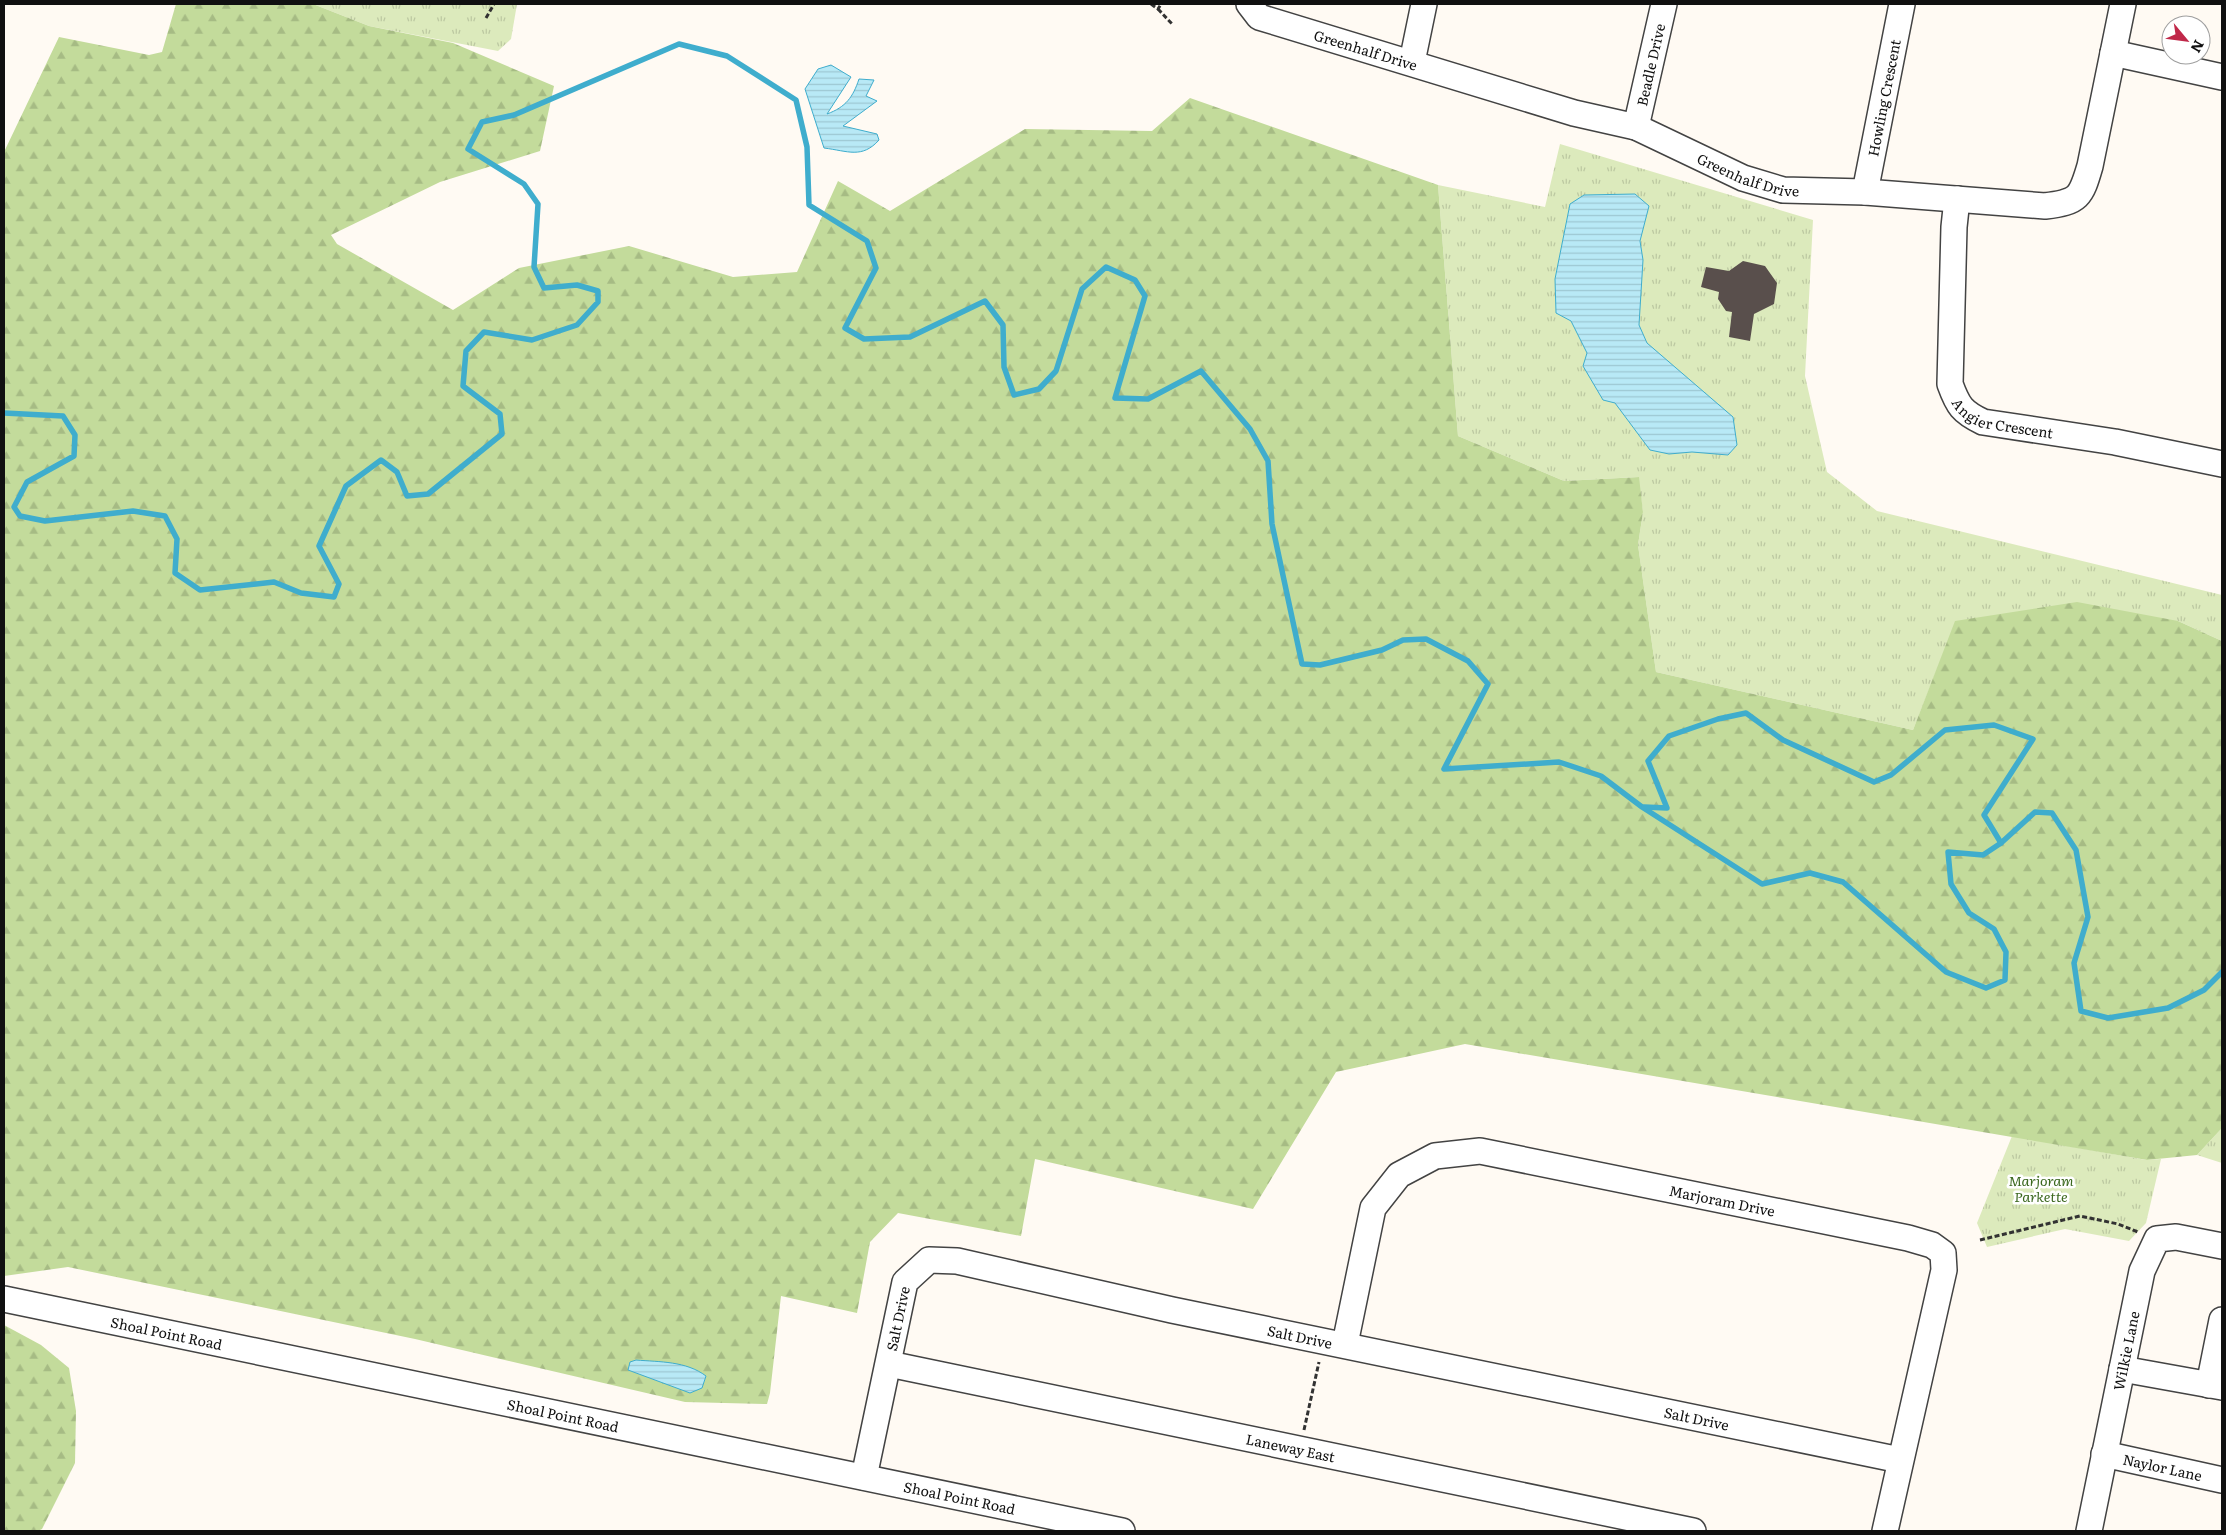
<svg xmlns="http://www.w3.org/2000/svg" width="2226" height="1535" font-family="Literata,serif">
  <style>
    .grass { fill: url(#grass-tufts) }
    .forest { fill: url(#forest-firs) }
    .water { fill: url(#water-rules); stroke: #3fadcd }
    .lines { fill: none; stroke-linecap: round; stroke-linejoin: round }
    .stream { stroke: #3fadcd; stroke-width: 5.5 }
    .building { fill: #594f4c }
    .minor-casing { stroke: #434343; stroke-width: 28 }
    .path { stroke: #323232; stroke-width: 3; stroke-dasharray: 5 2.5; stroke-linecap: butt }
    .minor { stroke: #fff; stroke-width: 25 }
    .labels { text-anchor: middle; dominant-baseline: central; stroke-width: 5; stroke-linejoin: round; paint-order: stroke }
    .street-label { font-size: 14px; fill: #101010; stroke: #fff }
    .park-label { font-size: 14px; font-style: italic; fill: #3b681f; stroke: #fff }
  </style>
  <defs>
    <pattern id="grass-tufts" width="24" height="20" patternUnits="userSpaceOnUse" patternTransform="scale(1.25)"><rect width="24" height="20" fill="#dceabc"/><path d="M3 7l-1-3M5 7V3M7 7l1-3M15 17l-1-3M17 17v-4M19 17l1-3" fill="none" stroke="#bcc8a1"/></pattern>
    <pattern id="forest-firs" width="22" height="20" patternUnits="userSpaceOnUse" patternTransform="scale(1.25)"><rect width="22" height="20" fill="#c3db9b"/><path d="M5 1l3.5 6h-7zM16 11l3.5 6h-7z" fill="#a6bb84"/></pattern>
    <pattern id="water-rules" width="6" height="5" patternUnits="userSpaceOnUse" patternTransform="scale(1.25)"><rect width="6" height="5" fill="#b8e9f6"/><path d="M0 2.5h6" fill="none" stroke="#9dc7d2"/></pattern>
  </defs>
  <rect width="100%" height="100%" fill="#fffaf3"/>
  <g class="grass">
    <path d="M313,4H517L511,39L498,51L369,26Z"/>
    <path d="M1560,144L1813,220L1805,376L1827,472L1877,511L2222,595V641L2178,621H1956L1913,730L1656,672L1638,545L1643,512L1638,477L1564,481L1458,436L1438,185L1545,207Z"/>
    <path d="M2222,1128V1163L2197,1155L2221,1129Z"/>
    <path d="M2012,1136L2146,1160L2161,1159L2146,1223L2129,1241L2065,1229L1987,1247L1977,1223Z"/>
  </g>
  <g class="forest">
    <path d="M176,4H313L369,26L453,43L554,86L540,151L440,182L331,235L337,244L453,310L519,268L629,246L733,277L797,272L838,181L890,211L1025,129L1152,131L1190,98L1438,185L1458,436L1564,481L1639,477L1643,512L1638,545L1656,672L1913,730L1955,621L2077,602L2178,621L2222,641V1128L2197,1155L2147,1160L1465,1044L1336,1072L1253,1209L1035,1159L1021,1236L898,1213L870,1242L857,1313L781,1296L770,1393L767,1404L685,1402L415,1339L68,1267L4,1276V152L59,37L149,55L162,52Z"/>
    <path d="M4,1325L41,1345L69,1368L76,1411L75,1463L42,1529L38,1531H4Z"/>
  </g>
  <g class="water">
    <path d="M831,65L851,77L827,114C846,107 853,97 859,79L874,80L866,96L877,101L843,126L877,134L879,140C862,159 848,151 824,148L805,89L818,69Z"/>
    <path d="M1635,194L1649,206L1640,241L1643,260L1639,325L1647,343L1733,417L1737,445L1728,455L1692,452L1669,454L1650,450L1615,403L1603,400L1583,366L1587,353L1571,321L1556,313L1555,279L1570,204L1584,195Z"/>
    <path d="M636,1360C660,1362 686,1361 706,1376L702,1388L690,1393L628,1370L630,1362Z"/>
  </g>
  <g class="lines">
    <g class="stream">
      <path d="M4,413L63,416L75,435L74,456L27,482L14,507L20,516L45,521L133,511L165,516L177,539L175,573L200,590L274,582L301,593L334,597L339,584L319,546L346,486L381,460L397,472L407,496L428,494L502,434L500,414L463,386L466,351L484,332L532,340L577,325L598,302V291L577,285L544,288L534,267L538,204L524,184L468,149L482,122L514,115L679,44L727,56L796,100L807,147L809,205L867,241L876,268L845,328L864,339L910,337L985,301L1003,325L1004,367L1014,395L1039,389L1056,371L1082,289L1106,267L1135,280L1145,296L1115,398L1148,399L1201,371L1250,429L1268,461L1272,524L1302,664L1320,665L1382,650L1403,640L1426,639L1468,661L1488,684L1444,769L1559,762L1601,776L1642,807L1762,884L1810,873L1843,882L1946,972L1986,988L2005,980L2006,952L1994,929L1969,913L1951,884L1948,852L1983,855L2001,843L2035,812L2052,813L2076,850L2088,917L2074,963L2081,1011L2108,1018L2168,1008L2204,990L2222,972"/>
      <path d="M1644,807L1667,808L1648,761L1669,736L1718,719L1746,713L1783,740L1874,782L1891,775L1945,730L1994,725L2033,739L1984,815L2001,843"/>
    </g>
  </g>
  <path class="building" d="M1743,261L1765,266L1777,283L1774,304L1754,314L1750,341L1729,337L1732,312L1726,311L1718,299L1719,292L1701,287L1706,267L1729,271Z"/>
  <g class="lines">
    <defs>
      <g id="minor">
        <path id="s1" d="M1249,4L1259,17L1574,113L1636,127L1743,178L1783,190L1865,192L2045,206C2079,202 2081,197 2090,166L2123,4"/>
        <path d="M2113,53L2222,77"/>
        <path d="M1412,62L1424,4"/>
        <path id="s2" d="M1636,127L1664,4"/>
        <path id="s3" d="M1865,192L1902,4"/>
        <path id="s4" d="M1957,199L1954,227L1950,384C1958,406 1962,412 1983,422L2115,442L2222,464"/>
        <path id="s5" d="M4,1299L1122,1531"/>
        <path id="s6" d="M1345,1344L1373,1208L1399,1175L1435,1156L1480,1151L1908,1238L1932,1245L1943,1253L1944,1270L1885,1531"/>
        <path id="s7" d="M889,1364L1693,1531"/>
        <path d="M2122,1369L2222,1387"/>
        <path d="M2209,1385L2222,1320"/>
        <path id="s8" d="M2104,1454L2222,1480"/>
        <path id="s9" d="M864,1477L905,1282L929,1260L957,1261L1172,1310L1900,1460"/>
        <path id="s10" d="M2089,1531L2142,1271L2157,1239L2176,1237L2222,1246"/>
      </g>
    </defs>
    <use href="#minor" class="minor-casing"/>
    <g class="path">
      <path d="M1151,4L1158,9L1161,4"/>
      <path d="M1158,9L1173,25"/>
      <path d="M486,18L494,4"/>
      <path d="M1980,1240L2080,1216L2118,1224L2138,1232"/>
      <path d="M1304,1430L1319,1362"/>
    </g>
    <use href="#minor" class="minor"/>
  </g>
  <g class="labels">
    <g class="street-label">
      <text stroke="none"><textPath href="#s1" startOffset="128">Greenhalf Drive</textPath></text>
      <text stroke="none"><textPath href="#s2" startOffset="64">Beadle Drive</textPath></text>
      <text stroke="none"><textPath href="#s3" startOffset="96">Howling Crescent</textPath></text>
      <text stroke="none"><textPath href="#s1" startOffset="532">Greenhalf Drive</textPath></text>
      <text stroke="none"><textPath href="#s4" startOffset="255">Angier Crescent</textPath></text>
      <text stroke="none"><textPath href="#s6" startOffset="514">Marjoram Drive</textPath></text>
      <text stroke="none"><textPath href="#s9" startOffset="162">Salt Drive</textPath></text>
      <text stroke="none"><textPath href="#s5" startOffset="166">Shoal Point Road</textPath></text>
      <text stroke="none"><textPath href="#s9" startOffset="611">Salt Drive</textPath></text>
      <text stroke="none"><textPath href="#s10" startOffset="184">Wilkie Lane</textPath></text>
      <text stroke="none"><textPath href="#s5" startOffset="571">Shoal Point Road</textPath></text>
      <text stroke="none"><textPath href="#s9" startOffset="1016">Salt Drive</textPath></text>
      <text stroke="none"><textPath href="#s7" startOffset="410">Laneway East</textPath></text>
      <text stroke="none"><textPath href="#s8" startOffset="60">Naylor Lane</textPath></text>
      <text stroke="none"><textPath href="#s5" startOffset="976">Shoal Point Road</textPath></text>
    </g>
    <g class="park-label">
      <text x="2041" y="1180">Marjoram<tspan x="2041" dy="16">Parkette</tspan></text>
    </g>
  </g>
  <rect width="2226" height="1535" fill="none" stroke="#101010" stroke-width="10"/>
  <g transform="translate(2186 40) rotate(119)"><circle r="24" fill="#ffffff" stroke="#9f9f9f"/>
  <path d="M0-4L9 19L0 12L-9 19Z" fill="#c02849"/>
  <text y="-8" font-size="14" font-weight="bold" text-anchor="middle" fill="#101010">N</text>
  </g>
</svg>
